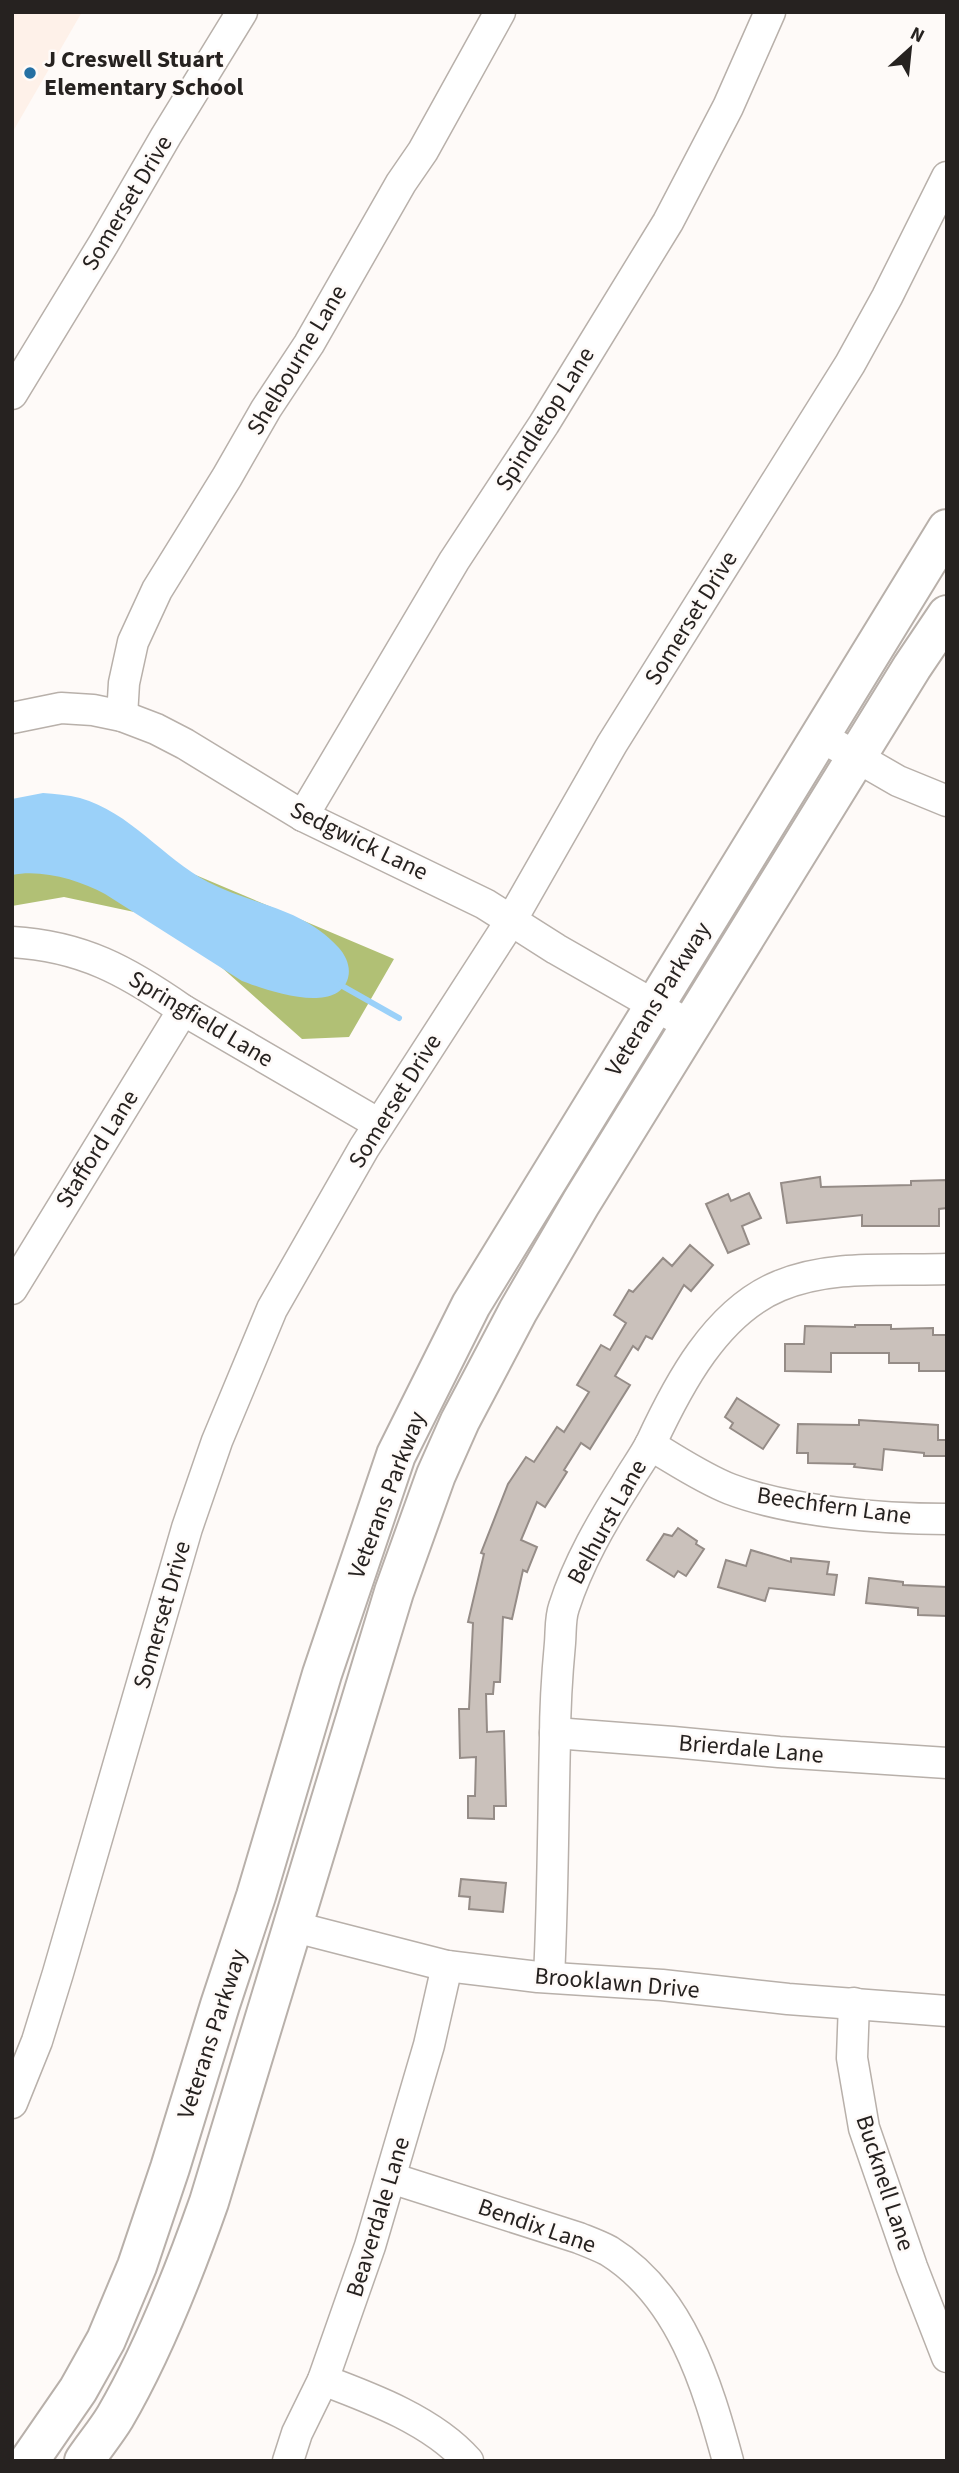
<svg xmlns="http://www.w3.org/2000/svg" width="959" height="2473" font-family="'Source Sans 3',sans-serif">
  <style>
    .built { fill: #fef1e9 }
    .forest { fill: #b1c075 }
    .water { fill: #9bd1f9 }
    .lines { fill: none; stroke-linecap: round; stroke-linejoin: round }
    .stream { stroke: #9bd1f9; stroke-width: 6 }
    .building { fill: #cac1bb; stroke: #958c87; stroke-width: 2 }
    .minor-casing { stroke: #b8b0aa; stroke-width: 33 }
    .major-casing { stroke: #b8b0aa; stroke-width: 42 }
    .minor { stroke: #fff; stroke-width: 30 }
    .major { stroke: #fff; stroke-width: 38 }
    .poi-dot { fill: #2570a3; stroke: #fefaf8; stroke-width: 2.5 }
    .labels { text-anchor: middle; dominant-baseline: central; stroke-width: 5; stroke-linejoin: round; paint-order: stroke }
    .poi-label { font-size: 24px; font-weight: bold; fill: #262220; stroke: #fefaf8; text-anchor: start }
    .street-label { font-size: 24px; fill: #262220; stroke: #fefaf8 }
  </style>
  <rect width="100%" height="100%" fill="#fefaf8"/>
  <path class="built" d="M12,12H82L12,133Z"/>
  <path class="forest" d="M12,835H101L394,959L349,1037L302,1039L167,919L64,897L12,906Z"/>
  <path class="water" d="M43,793C55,794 68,795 80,798C130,812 163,858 208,882C255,906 302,907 339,948C346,956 351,967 348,978C337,1016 266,990 242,981L105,894C79,880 42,869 12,875V799Z"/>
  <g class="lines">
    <path class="stream" d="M337,983L399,1018"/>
  </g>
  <g class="building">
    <path d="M820,1177L821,1187L911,1185V1181L947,1180V1208L939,1209V1226H862V1215L787,1223L781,1183Z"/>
    <path d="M749,1193L761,1218L742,1226L749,1244L728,1253L706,1204L728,1194L731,1201Z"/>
    <path d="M690,1245L713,1265L691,1291L684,1285L652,1339L646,1336L638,1350L633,1346L615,1376L630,1385L590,1449L581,1443L564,1470L567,1472L545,1507L537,1502L521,1540L537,1547L527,1572L523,1570L512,1619L503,1617L500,1682H494L493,1694H486L487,1732L504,1731L506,1806H494V1819L468,1818V1796H475L476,1757L460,1758L459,1709H469L473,1623L468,1622L484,1554L481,1553L508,1484L526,1457L534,1462L557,1427L564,1432L589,1392L577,1385L601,1345L610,1350L626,1323L614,1315L629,1290L633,1292L663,1258L672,1266Z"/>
    <path d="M855,1325H891V1329L933,1328V1335H947V1371H919V1363H889V1353H831V1372L785,1371V1344H804L805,1326L855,1327Z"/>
    <path d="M737,1398L779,1425L763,1449L730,1428L733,1423L725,1417Z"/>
    <path d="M859,1420L938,1425V1440H947V1456H924V1453L884,1449L882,1470L854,1467L855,1464L808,1463V1453H797L798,1424L859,1425Z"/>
    <path d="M678,1528L697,1541L696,1544L704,1549L686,1576L678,1571L674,1577L647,1560L664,1534L672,1536Z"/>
    <path d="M751,1550L791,1562V1558L829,1562L827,1574L837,1575L834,1595L769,1588L765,1601L718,1587L726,1560L746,1566Z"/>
    <path d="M869,1578L903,1582V1585L947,1587V1616L918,1615V1608L866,1603Z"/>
    <path d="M461,1879L506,1883L503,1912L469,1909L470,1897L459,1896Z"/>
  </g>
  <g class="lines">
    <defs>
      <g id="minor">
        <path d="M12,394L104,243L166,136L242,12"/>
        <path d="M122,716L124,683L133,642L157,590L227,477L266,409L309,344L401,183L423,151L500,12"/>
        <path d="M12,718L61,708L93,710L122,716L156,729L185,744L303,816L485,904L556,949L691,1026"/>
        <path d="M820,736L898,781L947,801"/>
        <path d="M303,816L454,561L544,424L668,222L728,107L770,12"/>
        <path d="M12,942C82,946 127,971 183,1010L379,1124"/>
        <path d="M12,1289L183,1010"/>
        <path d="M650,1445C676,1460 702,1478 730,1489C790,1512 882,1519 947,1519"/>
        <path d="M555,1733L673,1742L779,1752L947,1763"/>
        <path d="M291,1926L447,1966L538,1977L662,1985L788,1999L947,2011"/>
        <path d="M549,1977C553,1898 553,1818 555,1739C555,1707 557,1675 560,1643C561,1631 560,1618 564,1607C578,1563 602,1522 626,1484C634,1470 644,1457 651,1443C678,1385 716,1312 779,1286C831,1264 892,1271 947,1269"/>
        <path d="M854,2003L852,2058L864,2128L912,2267L947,2357"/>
        <path d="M12,2103L37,2041L58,1973L187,1528L217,1441L272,1309L364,1148L512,919L612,744L850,364L887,297L947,177"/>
        <path d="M391,2178L579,2238C589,2242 600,2246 609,2251C681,2296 707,2384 728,2461"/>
        <path d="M323,2380C371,2398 433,2421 468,2461"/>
        <path d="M288,2461L297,2433L323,2380L370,2246L429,2045L447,1966"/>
      </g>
      <g id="major">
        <path d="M29,2461L78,2390L106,2340L137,2266L170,2168L220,2005L256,1896L322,1674L396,1455L471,1305L947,529"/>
        <path d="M84,2461C94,2446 106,2432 115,2417C153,2352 184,2273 209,2202L394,1592L436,1475L460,1421L518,1311L581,1203L912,667L947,615"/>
      </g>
    </defs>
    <use href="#minor" class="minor-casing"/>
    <use href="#major" class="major-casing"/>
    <use href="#minor" class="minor"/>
    <use href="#major" class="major"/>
  </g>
  <circle class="poi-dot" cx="30" cy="73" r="7"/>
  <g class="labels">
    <g class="poi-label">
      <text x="44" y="59">J Creswell Stuart<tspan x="44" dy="28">Elementary School</tspan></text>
    </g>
    <g class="street-label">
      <text transform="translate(127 203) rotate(-59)">Somerset Drive</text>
      <text transform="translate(297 360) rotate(-59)">Shelbourne Lane</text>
      <text transform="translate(545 419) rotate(-58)">Spindletop Lane</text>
      <text transform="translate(691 618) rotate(-58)">Somerset Drive</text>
      <text transform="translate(359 841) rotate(26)">Sedgwick Lane</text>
      <text transform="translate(658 999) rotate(-58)">Veterans Parkway</text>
      <text transform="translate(201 1019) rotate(31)">Springfield Lane</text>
      <text transform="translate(395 1101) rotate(-58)">Somerset Drive</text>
      <text transform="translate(97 1149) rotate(-58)">Stafford Lane</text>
      <text transform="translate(387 1495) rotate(-69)">Veterans Parkway</text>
      <text transform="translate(834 1506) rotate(8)">Beechfern Lane</text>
      <text transform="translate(607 1522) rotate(-61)">Belhurst Lane</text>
      <text transform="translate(162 1615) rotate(-74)">Somerset Drive</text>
      <text transform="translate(751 1749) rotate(5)">Brierdale Lane</text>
      <text transform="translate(617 1983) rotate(5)">Brooklawn Drive</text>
      <text transform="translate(212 2034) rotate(-72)">Veterans Parkway</text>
      <text transform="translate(885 2183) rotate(72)">Bucknell Lane</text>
      <text transform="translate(378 2217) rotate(-73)">Beaverdale Lane</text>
      <text transform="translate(537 2226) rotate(19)">Bendix Lane</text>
    </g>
  </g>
  <rect width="959" height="2473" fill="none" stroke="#262220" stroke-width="28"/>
  <g transform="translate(910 49) rotate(27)" stroke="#fefaf8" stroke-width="5" paint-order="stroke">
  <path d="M0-5L12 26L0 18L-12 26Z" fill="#262220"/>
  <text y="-10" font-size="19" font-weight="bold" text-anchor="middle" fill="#262220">N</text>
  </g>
</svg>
